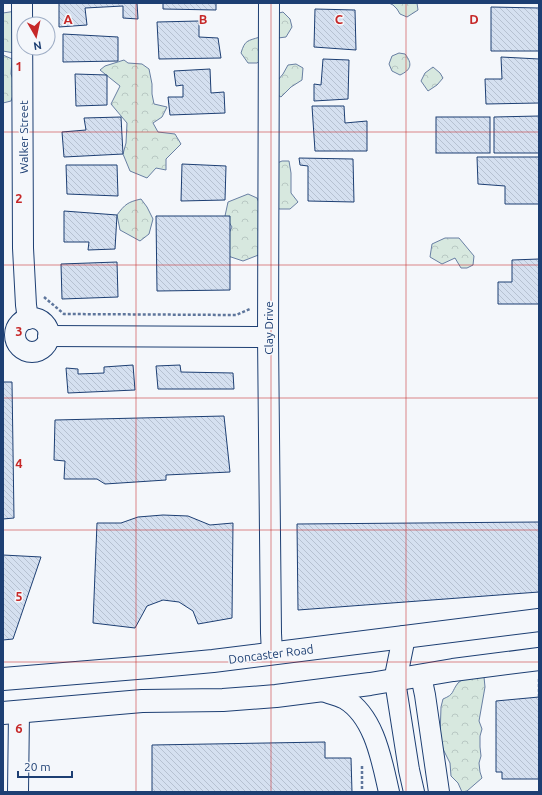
<svg xmlns="http://www.w3.org/2000/svg" width="542" height="795" font-family="Ubuntu,sans-serif">
  <style>
    .forest { fill: url(#forest-crowns); stroke: #687fa3 }
    .building { fill: url(#building-back-hatch); stroke: #1d3f73 }
    .lines { fill: none; stroke-linecap: round; stroke-linejoin: round }
    .minor-casing { stroke: #1d3f73; stroke-width: 22 }
    .major-casing { stroke: #1d3f73; stroke-width: 24 }
    .path { stroke: #5e769c; stroke-width: 2.5; stroke-dasharray: 3 2; stroke-linecap: butt }
    .minor { stroke: #f4f7fb; stroke-width: 20 }
    .major { stroke: #f4f7fb; stroke-width: 22 }
    .grid { fill: none; stroke: #c62828; stroke-width: 1; stroke-opacity: 0.55 }
    .labels { text-anchor: middle; dominant-baseline: central; stroke-width: 3; stroke-linejoin: round; paint-order: stroke }
    .street-label { font-size: 12px; fill: #1d3f73; stroke: #f4f7fb }
    .grid-label { font-size: 13px; text-anchor: middle; font-weight: bold; fill: #c62828; stroke: #f4f7fb; stroke-width: 3; stroke-linejoin: round; paint-order: stroke }
  </style>
  <defs>
    <pattern id="forest-crowns" width="20" height="18" patternUnits="userSpaceOnUse"><rect width="20" height="18" fill="#d7e8df"/><path d="M2 6a3 3 0 1 1 6 0M12 15a3 3 0 1 1 6 0" fill="none" stroke="#b8c8c3"/></pattern>
    <pattern id="building-back-hatch" width="6" height="6" patternUnits="userSpaceOnUse"><rect width="6" height="6" fill="#d5e0f0"/><path d="M-1 5l2 2M0 0l6 6M5-1l2 2" fill="none" stroke="#b6c1d1"/></pattern>
  </defs>
  <rect width="100%" height="100%" fill="#f4f7fb"/>
  <g class="forest">
    <path d="M389,3H417L418,10L407,17L400,14L397,9L393,5Z"/>
    <path d="M29,9L34,24H24L14,53L3,51V13Z"/>
    <path d="M283,12L290,19L292,27L286,37L278,38L275,14Z"/>
    <path d="M260,37L264,58L257,63H248L241,53C245,40 247,41 260,37Z"/>
    <path d="M399,53L405,54C413,64 411,70 400,75L392,71L389,64L392,56Z"/>
    <path d="M3,55L12,59L11,74L16,87L11,101L3,103Z"/>
    <path d="M124,60L128,63L142,64L149,69L152,84V94L154,104L167,107L162,117L153,123L158,132L175,134L181,144L166,159V170L156,168L147,178L130,171L123,154L126,143L127,123L111,104L120,86L100,70L105,66Z"/>
    <path d="M296,64L303,68L302,80L291,87L281,97L276,94L278,80L283,74L288,65Z"/>
    <path d="M433,67L440,73L443,78L437,85L428,91L421,81L425,73Z"/>
    <path d="M282,161H289L291,173V193L298,202L290,209H280L268,207L275,164Z"/>
    <path d="M248,194L257,198L265,217L261,254L243,261L228,256L226,239L232,227L225,216L228,202Z"/>
    <path d="M141,199L147,207L153,219L149,234L140,241L120,230L117,215C125,204 128,202 141,199Z"/>
    <path d="M445,238H459L474,256L473,265L467,268H461L455,258L442,264L430,257L432,244Z"/>
    <path d="M471,675L484,677L485,687L479,721L482,729L480,736V747L481,756L479,763L480,772L482,778L467,791L462,792L458,783L451,776L450,763L443,749L440,737L441,707L443,699C455,694 451,692 458,683C460,681 468,677 471,675Z"/>
  </g>
  <g class="building">
    <path d="M59,3H137L138,19L123,18V6L85,8L87,25L59,27Z"/>
    <path d="M163,3H216V10L163,9Z"/>
    <path d="M491,7L539,8V51H491Z"/>
    <path d="M315,9L355,10L356,50L314,47Z"/>
    <path d="M199,21V37L218,38L221,58L159,59L157,22Z"/>
    <path d="M63,34L118,37V61L63,62Z"/>
    <path d="M501,57L539,59V103L486,104L485,79H502Z"/>
    <path d="M323,59L349,60L348,99L314,101V84L321,85Z"/>
    <path d="M210,69L211,93L224,92L225,113L170,115L168,97H183V85L176,86L174,71Z"/>
    <path d="M75,74L107,75V105L76,106Z"/>
    <path d="M312,106H344L345,123L367,121V151H315Z"/>
    <path d="M539,116V153H494V117Z"/>
    <path d="M121,117L123,154L64,157L62,132L86,130L84,118Z"/>
    <rect x="436" y="117" width="54" height="36"/>
    <path d="M477,157H539V204H505V186L478,184Z"/>
    <path d="M299,158L353,159L354,202L308,201V166L300,165Z"/>
    <path d="M182,164L226,166L225,200L181,201Z"/>
    <path d="M66,165H117L118,196L67,194Z"/>
    <path d="M64,211L117,215L115,249L88,250L89,242H64Z"/>
    <path d="M156,216H230V290L157,291Z"/>
    <path d="M539,259V304H498V282H512V260Z"/>
    <path d="M117,262L118,297L62,299L61,264Z"/>
    <path d="M133,365L135,390L68,393L66,368L78,369V374L104,373V367Z"/>
    <path d="M180,365L181,372L233,373L234,389H158L156,366Z"/>
    <path d="M3,382H12L14,518L3,519Z"/>
    <path d="M224,416L230,472L166,475V480L105,484L97,479H64L65,461L54,460L55,420Z"/>
    <path d="M163,515L188,516L210,525L233,523L232,618L198,624L193,611L179,602L163,600L147,606L135,628L93,623L97,523H121L138,517Z"/>
    <path d="M539,522V592L298,610L297,524Z"/>
    <path d="M3,555L41,557L13,639L3,640Z"/>
    <path d="M539,697V779H502V772H496V701Z"/>
    <path d="M325,742V758H351L352,792H152V745Z"/>
  </g>
  <g class="lines">
    <defs>
      <g id="minor">
        <path d="M22,3L23,248L26,305L28,319"/>
        <path d="M269,3L268,337L271,633L272,654"/>
        <circle cx="32" cy="335" r="17"/>
        <path d="M48,336L268,337"/>
        <path d="M421,676L425,695L439,792"/>
        <path d="M395,681L409,770L414,792"/>
        <path d="M319,690C327,693 338,695 345,699C375,717 382,762 389,792"/>
        <path d="M18,792L19,712"/>
      </g>
      <g id="major">
        <path d="M3,679L149,667L213,661L539,620"/>
        <path d="M395,681L404,637"/>
        <path d="M3,713L142,701L223,700L276,696L370,684L453,670L539,659"/>
      </g>
    </defs>
    <use href="#minor" class="minor-casing"/>
    <use href="#major" class="major-casing"/>
    <g class="path">
      <path d="M44,297L64,314L236,315L250,309"/>
      <path d="M539,697V678"/>
      <path d="M362,766V792"/>
    </g>
    <use href="#minor" class="minor"/>
    <use href="#major" class="major"/>
  </g>
  <path class="grid" d="M136,3V792M271,3V792M406,3V792M3,132H539M3,265H539M3,398H539M3,530H539M3,662H539"/>
  <g class="labels">
    <g class="street-label">
      <text transform="translate(23 137) rotate(-90)">Walker Street</text>
      <text transform="translate(268 328) rotate(-90)">Clay Drive</text>
      <text transform="translate(271 654) rotate(-7)">Doncaster Road</text>
    </g>
  </g>
  <g class="grid-label">
    <text x="68" y="24">A</text>
    <text x="203" y="24">B</text>
    <text x="339" y="24">C</text>
    <text x="474" y="24">D</text>
    <text x="19" y="71">1</text>
    <text x="19" y="203">2</text>
    <text x="19" y="336">3</text>
    <text x="19" y="468">4</text>
    <text x="19" y="601">5</text>
    <text x="19" y="733">6</text>
  </g>
  <rect width="542" height="795" fill="none" stroke="#1d3f73" stroke-width="8"/>
  <g transform="translate(36 36) rotate(171)"><circle r="19" fill="#f4f7fb" stroke="#9eadc5"/>
  <path d="M0-3L7 15L0 10L-7 15Z" fill="#c62828"/>
  <text y="-6" font-size="11" font-weight="bold" text-anchor="middle" fill="#1d3f73">N</text>
  </g>
  <path d="M18 771v6h54v-6" fill="none" stroke="#1d3f73" stroke-width="2"/>
  <text x="24" y="771" font-size="12" fill="#1d3f73" stroke="#f4f7fb" stroke-width="3" paint-order="stroke">20 m</text>
</svg>
